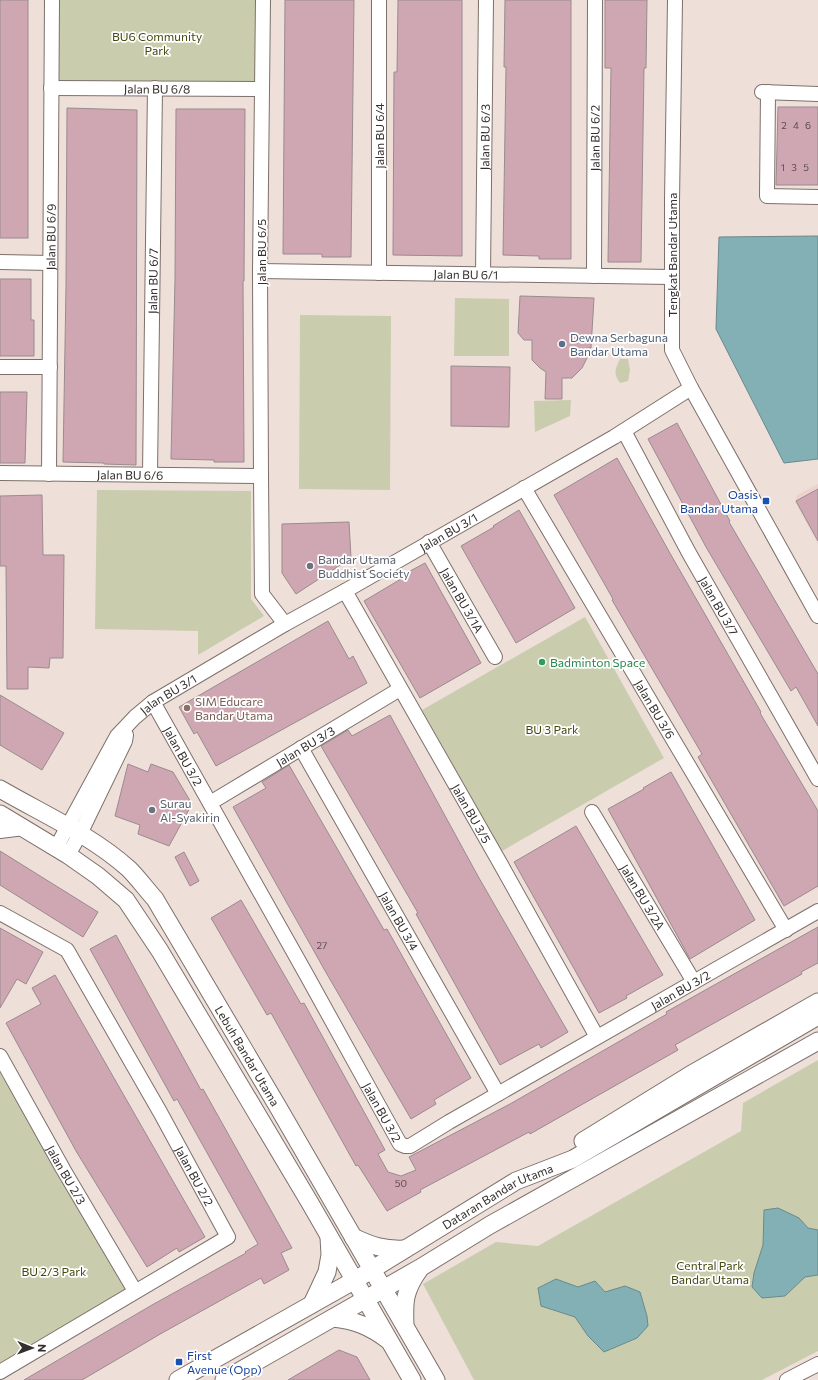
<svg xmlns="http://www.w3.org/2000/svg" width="818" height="1380" font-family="Commissioner,sans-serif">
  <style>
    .commercial { fill: #ecd2cd }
    .green { fill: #c9cdae }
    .water { fill: #82b0b5; stroke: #6b898c }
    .building { fill: #cfa7b2; stroke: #9a8b8f }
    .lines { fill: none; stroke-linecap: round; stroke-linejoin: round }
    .minor-casing { stroke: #7d706b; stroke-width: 16 }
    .major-casing { stroke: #7d706b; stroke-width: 19 }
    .minor { stroke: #fff; stroke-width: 14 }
    .major { stroke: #fff; stroke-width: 17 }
    .service-dot { fill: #5c6f8a; stroke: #fff; stroke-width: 1.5 }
    .transit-dot { fill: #1a4fb4; stroke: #fff; stroke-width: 1.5 }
    .worship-dot { fill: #6b7280; stroke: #fff; stroke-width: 1.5 }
    .leisure-dot { fill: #2e9e5b; stroke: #fff; stroke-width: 1.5 }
    .education-dot { fill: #8d6e63; stroke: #fff; stroke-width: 1.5 }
    .labels { text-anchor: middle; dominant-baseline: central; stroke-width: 3.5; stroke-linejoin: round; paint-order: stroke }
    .number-label { font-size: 10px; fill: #5c4d4e }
    .park-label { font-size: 12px; fill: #44490d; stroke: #fff }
    .street-label { font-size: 12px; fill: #352f2d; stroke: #fff }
    .service-label { font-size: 12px; fill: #4e5e75; stroke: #fff; text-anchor: start }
    .transit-label { font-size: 12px; fill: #164399; stroke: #fff; text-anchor: end }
    .worship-label { font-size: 12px; fill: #5b616d; stroke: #fff; text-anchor: start }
    .leisure-label { font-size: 12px; fill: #27864d; stroke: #fff; text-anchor: start }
    .education-label { font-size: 12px; fill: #785e54; stroke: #fff; text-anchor: start }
  </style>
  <rect width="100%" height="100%" fill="#eedfd9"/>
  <path class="commercial" d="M818,484V544L795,502L797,495Z"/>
  <g class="green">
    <path d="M54,0H261L260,87L53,86Z"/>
    <path d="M455,298L509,299V356H454Z"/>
    <path d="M300,315L391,316L390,490L299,489Z"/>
    <path d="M620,359H628L630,370L628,381L620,383C613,374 615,369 620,359Z"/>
    <path d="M571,400L570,416L535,432L534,401Z"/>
    <path d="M97,490L251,491V599L264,616L198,655V631L95,629Z"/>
    <path d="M585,617L664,758L502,851L422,710Z"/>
    <path d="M818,1060V1351L762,1380H474L423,1284L496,1242L538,1246L741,1131L743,1103Z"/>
    <path d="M0,1073L129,1290L0,1367Z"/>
  </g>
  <g class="water">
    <path d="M818,236V459L784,463L716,329L719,237Z"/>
    <path d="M778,1208L799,1218L808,1228L818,1230V1275L805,1277L785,1296L762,1298L752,1287L754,1273L763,1245L764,1210Z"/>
    <path d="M556,1279L578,1287L595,1281L605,1292L625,1286L640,1292L647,1316L648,1326L637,1338L604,1352L588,1336L575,1317L541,1306L538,1288Z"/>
  </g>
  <g class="building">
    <rect x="0" y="0" width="28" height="238"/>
    <path d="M285,0H354L351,257H322V254H283Z"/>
    <path d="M398,0H462V256L393,255L394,72H397Z"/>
    <path d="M505,0H571V259H539V256L503,255L506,67H504Z"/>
    <path d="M605,0H647L646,68H644L641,262H608L611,68H605Z"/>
    <path d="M778,107H818V185H776Z"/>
    <path d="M67,108L137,110L136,465L104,464V463L63,462L66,287Z"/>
    <path d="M176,109H245L244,281H243L244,462H214V460L171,459L175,279Z"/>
    <path d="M0,279H31V320H34V356H0Z"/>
    <path d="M520,296L594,298L591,348H587V358L582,368L572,378H562V399H545L546,372L540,368L532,360V340H524L518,333Z"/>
    <path d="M451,366L510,367L509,427L451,426Z"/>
    <path d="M0,392H27L25,463H0Z"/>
    <path d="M677,423L730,521L729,522L818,674V726L796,687L791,691L706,547L648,439Z"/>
    <path d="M617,458L671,555L761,712L760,713L818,811V886L784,906L698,757L702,754L612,600L613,599L554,495Z"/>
    <path d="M818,489V541L796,501Z"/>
    <path d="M42,495L43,555H64L63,658H50L49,668L28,667V689H7L6,566H0V496Z"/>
    <path d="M519,510L575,608L516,643L461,546L494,527L493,526Z"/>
    <path d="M349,522L351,558L296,594L282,573V524Z"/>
    <path d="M425,563L481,663L420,698L364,601L401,579L399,577Z"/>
    <path d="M328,621L349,659L353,656L367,683L216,766L197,732L194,734L179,707Z"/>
    <path d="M0,695L64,733L42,770L0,745Z"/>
    <path d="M390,715L479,878L568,1032L541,1048L539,1044L500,1065L416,914L418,913L321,746L348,730L352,736Z"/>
    <path d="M128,764L148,772L151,764L173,772L192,804L169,846L138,834L140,825L115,816Z"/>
    <path d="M289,765L384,930L387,929L471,1078L434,1100L436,1104L411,1119L324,969L233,807L266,788L262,782Z"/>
    <path d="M671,772L755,920L690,959L608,809L644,789L643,788Z"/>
    <path d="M576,826L663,975L626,996L627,998L599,1013L514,862Z"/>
    <path d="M0,851L98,912L83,937L0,885Z"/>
    <path d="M184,852L199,881L190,886L175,857Z"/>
    <path d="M241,900L301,1004L304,1003L385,1150L378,1154L388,1172L401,1176L416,1170L409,1157L510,1104L667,1014L666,1012L818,927V963L801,972L802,974L675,1045L678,1050L530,1134L529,1132L420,1190L421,1192L387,1211L358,1165L356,1166L271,1013L267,1015L211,918Z"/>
    <path d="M0,928L43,952L26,984L17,979L0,1008Z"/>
    <path d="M116,935L201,1090L203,1089L292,1248L281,1253L289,1270L264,1284L261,1278L162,1333L82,1380H24L152,1305L246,1253L245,1252L258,1244L177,1099L174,1101L90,949Z"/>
    <path d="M55,975L205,1237L179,1252L177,1248L147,1267L76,1151L6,1023L41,1004L32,988Z"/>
    <path d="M339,1350L357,1357L370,1380H288Z"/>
  </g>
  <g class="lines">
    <defs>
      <g id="minor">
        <path d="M263,0L260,271L261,476L262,594L285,624"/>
        <path d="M675,0L672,201V350L691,388L818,616"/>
        <path id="s1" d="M51,88L262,89"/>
        <path d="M762,92L818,94"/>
        <path d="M768,92L767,196L818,197"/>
        <path d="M0,262L50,263"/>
        <path id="s2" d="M260,271L671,277"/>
        <path d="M379,273V0"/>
        <path id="s3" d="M483,274L486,0"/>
        <path id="s4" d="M594,276L595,0"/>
        <path d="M0,367H50"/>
        <path id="s5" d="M624,431L689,553L818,779"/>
        <path id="s6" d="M0,473L261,476"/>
        <path id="s7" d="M49,474L52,0"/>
        <path id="s8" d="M150,474L155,88"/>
        <path id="s9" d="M524,488L786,930"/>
        <path id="s10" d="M429,542L495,657"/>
        <path id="s11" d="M345,591L500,863L597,1037"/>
        <path id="s12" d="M153,702L306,974L400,1144L405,1146H410L449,1122L818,911"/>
        <path id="s13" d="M301,748L498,1094"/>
        <path id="s14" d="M210,803L400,689"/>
        <path id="s15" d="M592,812L694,982"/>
        <path d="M0,831L24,828"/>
        <path id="s16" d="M56,848L117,736L135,717L153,702L285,624L345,591L614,437L691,388"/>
        <path d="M68,855L80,834L125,741L126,735"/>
        <path id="s17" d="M0,913L67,950L160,1112L228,1237L0,1372"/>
        <path id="s18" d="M0,1056L63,1169L135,1291"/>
        <path d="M787,1380L818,1364"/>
      </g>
      <g id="major">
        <path id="s19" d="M0,789C43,814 91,835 129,869C138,878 146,889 155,899L278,1107L436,1380"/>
        <path d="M0,814L68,855L98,876L126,900L160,951L310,1203L412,1380"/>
        <path d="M583,1141L690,1075L818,1002"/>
        <path d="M353,1237C372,1246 384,1250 405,1249"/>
        <path d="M312,1304L327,1272L330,1255L329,1237"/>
        <path d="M333,1318C355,1320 371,1327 388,1340"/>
        <path d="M405,1326C404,1302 404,1291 419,1270"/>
        <path id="s20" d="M178,1380L355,1280L516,1181L573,1159L818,1016"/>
        <path d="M224,1380L420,1268L490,1225L818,1041"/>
      </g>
    </defs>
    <use href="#minor" class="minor-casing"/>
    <use href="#major" class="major-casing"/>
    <use href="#minor" class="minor"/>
    <use href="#major" class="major"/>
  </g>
  <circle class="service-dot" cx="562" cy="344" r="4"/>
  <g class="transit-dot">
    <rect x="762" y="497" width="8" height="8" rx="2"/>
    <rect x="175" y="1358" width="8" height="8" rx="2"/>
  </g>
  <g class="worship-dot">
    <circle cx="310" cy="566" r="4"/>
    <circle cx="152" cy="810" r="4"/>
  </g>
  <circle class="leisure-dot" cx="542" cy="662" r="4"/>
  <circle class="education-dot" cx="187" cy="708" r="4"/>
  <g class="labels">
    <g class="number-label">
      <text x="784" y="125">2</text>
      <text x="796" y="125">4</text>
      <text x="808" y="125">6</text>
      <text x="783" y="167">1</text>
      <text x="794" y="167">3</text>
      <text x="806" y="167">5</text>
      <text x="322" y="945">27</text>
      <text x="401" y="1183">50</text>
    </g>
    <g class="park-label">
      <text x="157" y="36">BU6 Community<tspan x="157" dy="14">Park</tspan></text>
      <text x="552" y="729">BU 3 Park</text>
      <text x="710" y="1265">Central Park<tspan x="710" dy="14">Bandar Utama</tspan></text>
      <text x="54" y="1271">BU 2/3 Park</text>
    </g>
    <g class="street-label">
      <text stroke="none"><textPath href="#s1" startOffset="106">Jalan BU 6/8</textPath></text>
      <text transform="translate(379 136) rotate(-90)">Jalan BU 6/4</text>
      <text stroke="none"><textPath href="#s3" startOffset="137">Jalan BU 6/3</textPath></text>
      <text stroke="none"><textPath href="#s4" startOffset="138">Jalan BU 6/2</textPath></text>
      <text stroke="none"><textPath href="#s7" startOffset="237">Jalan BU 6/9</textPath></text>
      <text transform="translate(261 252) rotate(-90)">Jalan BU 6/5</text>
      <text transform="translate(672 255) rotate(-90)">Tengkat Bandar Utama</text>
      <text stroke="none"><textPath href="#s2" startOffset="206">Jalan BU 6/1</textPath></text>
      <text stroke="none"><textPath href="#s8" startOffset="193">Jalan BU 6/7</textPath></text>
      <text stroke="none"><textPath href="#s6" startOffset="130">Jalan BU 6/6</textPath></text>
      <text stroke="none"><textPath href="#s16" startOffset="518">Jalan BU 3/1</textPath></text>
      <text stroke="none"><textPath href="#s10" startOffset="67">Jalan BU 3/1A</textPath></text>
      <text stroke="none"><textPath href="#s5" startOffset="199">Jalan BU 3/7</textPath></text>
      <text stroke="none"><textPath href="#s16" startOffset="194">Jalan BU 3/1</textPath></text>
      <text stroke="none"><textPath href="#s9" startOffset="257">Jalan BU 3/6</textPath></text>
      <text stroke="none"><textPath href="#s14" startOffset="111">Jalan BU 3/3</textPath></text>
      <text stroke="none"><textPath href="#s12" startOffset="62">Jalan BU 3/2</textPath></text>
      <text stroke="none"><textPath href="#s11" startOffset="256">Jalan BU 3/5</textPath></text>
      <text stroke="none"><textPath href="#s15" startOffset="99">Jalan BU 3/2A</textPath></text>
      <text stroke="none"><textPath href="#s13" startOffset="199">Jalan BU 3/4</textPath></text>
      <text stroke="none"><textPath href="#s12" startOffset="829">Jalan BU 3/2</textPath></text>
      <text stroke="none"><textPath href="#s19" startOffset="374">Lebuh Bandar Utama</textPath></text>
      <text stroke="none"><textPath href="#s12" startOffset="470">Jalan BU 3/2</textPath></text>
      <text stroke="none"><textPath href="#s18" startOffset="136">Jalan BU 2/3</textPath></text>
      <text stroke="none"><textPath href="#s17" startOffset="336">Jalan BU 2/2</textPath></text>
      <text stroke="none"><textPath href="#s20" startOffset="369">Dataran Bandar Utama</textPath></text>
    </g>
    <g class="service-label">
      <text x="570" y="337">Dewna Serbaguna<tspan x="570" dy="14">Bandar Utama</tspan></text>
    </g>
    <g class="transit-label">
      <text x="758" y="494">Oasis<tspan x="758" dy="14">Bandar Utama</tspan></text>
      <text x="187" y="1355" text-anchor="start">First<tspan x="187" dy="14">Avenue (Opp)</tspan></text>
    </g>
    <g class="worship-label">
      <text x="318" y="559">Bandar Utama<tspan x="318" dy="14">Buddhist Society</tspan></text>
      <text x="160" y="803">Surau<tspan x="160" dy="14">Al-Syakirin</tspan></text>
    </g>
    <g class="leisure-label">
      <text x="550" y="662">Badminton Space</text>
    </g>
    <g class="education-label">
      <text x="195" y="701">SIM Educare<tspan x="195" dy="14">Bandar Utama</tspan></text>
    </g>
  </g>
  <g transform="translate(32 1348) rotate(91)" stroke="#ffffff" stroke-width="3" paint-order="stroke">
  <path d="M0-3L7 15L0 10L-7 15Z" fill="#352f2d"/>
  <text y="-6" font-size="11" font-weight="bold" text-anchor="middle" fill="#352f2d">N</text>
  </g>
</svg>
